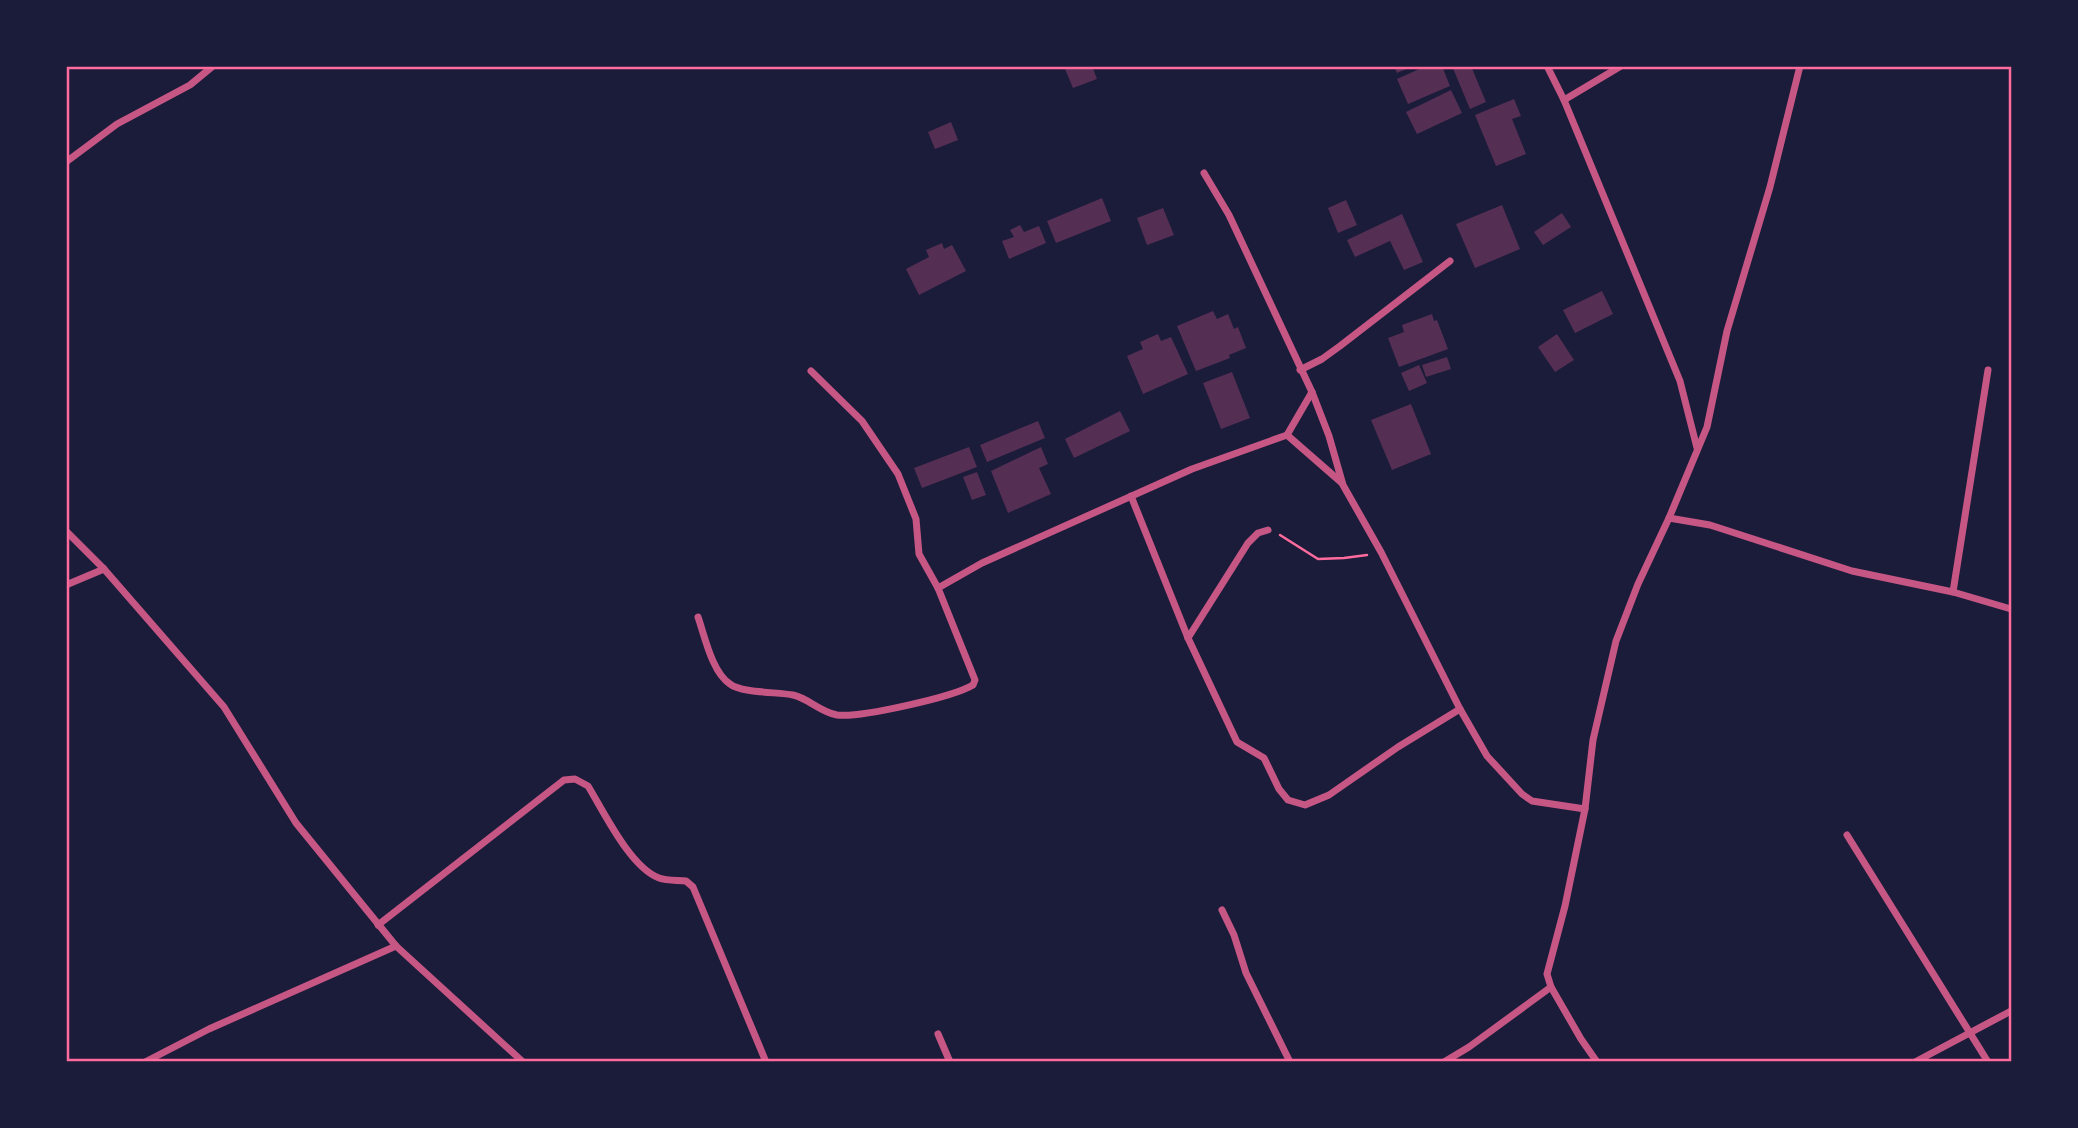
<svg xmlns="http://www.w3.org/2000/svg" width="2078" height="1128" font-family="'Asap Condensed',sans-serif">
  <style>
    .building { fill: #542f53 }
    .lines { fill: none; stroke-linecap: round; stroke-linejoin: round }
    .path { stroke: #ff6b9d; stroke-width: 2.5 }
    .minor { stroke: #c65784; stroke-width: 7 }
    .neatline { fill: none; stroke: #ff6b9d; stroke-width: 2.5 }
  </style>
  <rect width="100%" height="100%" fill="#1b1b3a"/>
  <g class="building">
    <path d="M1071,66H1092L1097,79L1073,88L1065,69Z"/>
    <path d="M1394,66H1413L1397,73Z"/>
    <path d="M1426,66H1442L1450,86L1408,104L1397,79Z"/>
    <path d="M1452,66H1471L1486,102L1470,109Z"/>
    <path d="M1451,90L1462,113L1417,134L1406,112Z"/>
    <path d="M1514,99L1521,116L1512,119L1526,154L1496,166L1475,115Z"/>
    <path d="M951,122L958,140L935,149L928,132Z"/>
    <path d="M1102,198L1111,221L1056,243L1047,221Z"/>
    <path d="M1346,200L1357,225L1338,233L1328,208Z"/>
    <path d="M1502,205L1520,249L1475,268L1456,224Z"/>
    <path d="M1163,208L1174,235L1147,245L1137,218Z"/>
    <path d="M1562,213L1571,227L1543,245L1534,232Z"/>
    <path d="M1402,214L1423,262L1404,270L1390,241L1355,257L1347,240Z"/>
    <path d="M1020,225L1024,232L1039,226L1046,243L1009,259L1002,241L1014,237L1010,230Z"/>
    <path d="M942,243L944,249L952,245L966,271L919,295L906,269L929,257L926,250Z"/>
    <path d="M1602,291L1613,314L1575,333L1563,310Z"/>
    <path d="M1213,311L1217,319L1228,314L1234,329L1238,327L1246,348L1229,355L1230,358L1196,371L1177,326Z"/>
    <path d="M1432,314L1434,321L1437,320L1448,349L1399,367L1388,338L1404,332L1402,325Z"/>
    <path d="M1158,334L1161,341L1171,337L1188,374L1143,394L1127,356L1143,349L1140,342Z"/>
    <path d="M1557,334L1574,360L1555,372L1538,347Z"/>
    <path d="M1447,357L1451,369L1426,377L1422,365Z"/>
    <path d="M1419,365L1427,383L1409,391L1401,373Z"/>
    <path d="M1232,372L1250,418L1221,429L1203,383Z"/>
    <path d="M1411,404L1431,454L1392,470L1371,420Z"/>
    <path d="M1120,411L1130,431L1074,458L1065,439Z"/>
    <path d="M1038,421L1045,438L987,462L980,445Z"/>
    <path d="M969,447L977,467L922,488L914,468Z"/>
    <path d="M1041,447L1048,464L1039,468L1051,494L1008,513L991,471Z"/>
    <path d="M977,472L986,495L972,500L963,477Z"/>
  </g>
  <g class="lines">
    <path class="path" d="M1280,535L1318,559L1344,558L1367,555"/>
    <g class="minor">
      <path d="M1547,66L1564,100L1680,381L1697,448"/>
      <path d="M1564,100L1621,66"/>
      <path d="M66,162L117,124L190,85L213,66"/>
      <path d="M1204,173L1229,215L1312,392L1329,436L1343,485L1381,552L1460,709L1487,756L1522,794L1532,801L1585,809"/>
      <path d="M1300,370L1322,359L1340,346L1450,261"/>
      <path d="M1287,435L1342,483"/>
      <path d="M1131,496L1188,638L1237,742L1264,758L1279,789L1288,800L1305,805L1329,795L1398,747L1460,709"/>
      <path d="M1669,518L1710,525L1852,571L1953,592L2011,609"/>
      <path d="M66,531L104,569L224,707L296,823L396,946L523,1062"/>
      <path d="M66,585L104,569"/>
      <path d="M938,588L982,563L1192,469L1287,435L1312,392"/>
      <path d="M1953,592L1988,370"/>
      <path d="M698,617C705,637 712,672 730,684C741,693 778,692 793,695C808,698 820,712 837,715C860,718 953,697 973,685L975,680L938,588L919,554L916,519L898,474L862,421L811,371"/>
      <path d="M1188,638L1248,543L1258,533L1268,530"/>
      <path d="M1847,835L1988,1062"/>
      <path d="M1222,910L1234,935L1246,973L1290,1062"/>
      <path d="M378,925L564,780L575,779L588,786C604,812 630,867 659,878C667,881 678,880 686,881L693,887L766,1062"/>
      <path d="M938,1034L950,1062"/>
      <path d="M145,1062L209,1029L396,946"/>
      <path d="M1444,1062L1469,1047L1551,987"/>
      <path d="M1597,1062L1581,1039L1551,987L1547,974L1565,906L1585,809L1593,740L1616,641L1638,584L1669,518L1707,427L1727,331L1770,187L1800,66"/>
      <path d="M1915,1062L2011,1011"/>
    </g>
  </g>
  <rect width="2078" height="1128" fill="none" stroke="#1b1b3a" stroke-width="136"/>
  <rect x="68" y="68" width="1942" height="992" class="neatline"/>
</svg>
